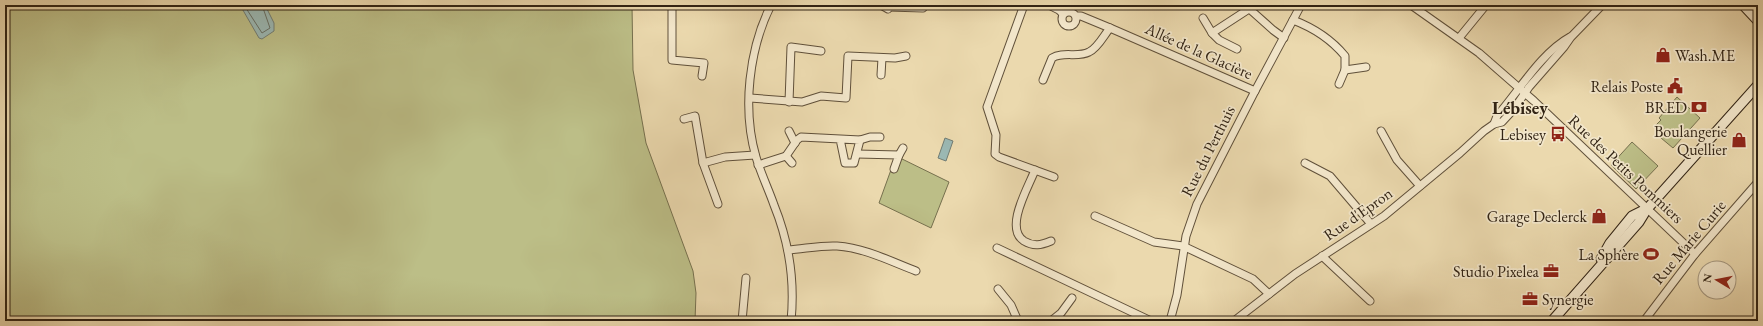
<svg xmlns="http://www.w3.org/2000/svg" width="1763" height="326" font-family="'EB Garamond',serif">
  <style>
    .green { fill: #bcbe87; stroke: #76704e }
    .water { fill: #9bb8b3; stroke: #717c73 }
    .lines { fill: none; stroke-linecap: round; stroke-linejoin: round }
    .shore { stroke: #666e64; stroke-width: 1 }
    .minor-casing { stroke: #60503a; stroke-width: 9 }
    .secondary-casing { stroke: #312314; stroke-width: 11 }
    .minor { stroke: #f2e6ca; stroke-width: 7 }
    .secondary { stroke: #f2e6ca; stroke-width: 9 }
    .labels { text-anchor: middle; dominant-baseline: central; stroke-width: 3.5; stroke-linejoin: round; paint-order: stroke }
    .street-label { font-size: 16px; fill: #312314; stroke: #f2e6ca }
    .poi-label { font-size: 16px; fill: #312314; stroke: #f2e6ca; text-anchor: end }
    .quarter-label { font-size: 18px; font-weight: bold; fill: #312314; stroke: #f2e6ca }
  </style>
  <rect width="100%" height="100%" fill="#ebd9ae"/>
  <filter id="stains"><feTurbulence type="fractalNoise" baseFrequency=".005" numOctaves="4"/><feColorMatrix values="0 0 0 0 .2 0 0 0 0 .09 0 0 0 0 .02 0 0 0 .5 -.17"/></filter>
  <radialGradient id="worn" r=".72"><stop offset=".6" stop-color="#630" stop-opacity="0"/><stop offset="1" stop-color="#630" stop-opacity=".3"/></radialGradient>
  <g class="green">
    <path d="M5,5H632L633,70L646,143L693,271L696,293L695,321H5Z"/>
    <path d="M1677,97L1700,118L1673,148L1661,138L1663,135L1654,127L1661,120L1659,118Z"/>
    <path d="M1632,142L1658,166L1636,189L1611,165Z"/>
    <path d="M896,156L949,182L931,228L879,203Z"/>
  </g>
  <g class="water">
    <path d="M240,5H265L274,23V31L262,39L259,38Z"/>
    <path d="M945,138L953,141L946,161L938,158Z"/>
  </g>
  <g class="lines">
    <path class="shore" d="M244,5L262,33L270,28L262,5"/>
    <defs>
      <g id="minor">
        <path d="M672,5V60L704,63L702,76"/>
        <path d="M771,5C749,49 742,109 756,157C761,174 768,188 774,205C789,242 795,281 791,321"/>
        <path d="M881,5L888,9V5"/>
        <path d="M1024,5L987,107L996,135L995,154L999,157L1054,177"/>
        <path d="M1049,5L1059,10L1063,14"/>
        <path d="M1245,5L1273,30L1284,38"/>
        <path d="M1411,5L1479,53L1534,101L1695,254"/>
        <path d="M888,7L923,8"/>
        <circle cx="1069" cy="19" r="7"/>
        <path d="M1076,16H1081L1110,28L1255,91"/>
        <path d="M1203,18L1212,33"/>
        <path d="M1293,20C1314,28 1331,39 1345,56V70L1339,84"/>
        <path d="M1459,38L1486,5"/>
        <path d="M1237,49L1219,40L1212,33L1255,5"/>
        <path d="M1345,70L1366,67"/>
        <path d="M881,75L882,58"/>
        <path d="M1043,80L1052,58C1063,51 1078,58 1089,52C1098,48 1104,35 1110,28"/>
        <path d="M750,98L802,102L821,96L846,98L848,56L895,58L906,56"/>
        <path d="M789,102L791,47L821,51"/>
        <path d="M684,119L695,116L703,163L718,204"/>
        <path d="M1494,124L1497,116C1519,91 1541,53 1570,37"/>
        <path d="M789,131L795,143"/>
        <path d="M1381,131L1397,160L1420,186"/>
        <path d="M860,140L870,137H880"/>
        <path d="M857,154L899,155L894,169"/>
        <path d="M899,155L903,148"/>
        <path d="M786,156L792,163"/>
        <path d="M703,163L725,157L755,155"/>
        <path d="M1305,163L1330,176L1371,224"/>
        <path d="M758,165L786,156L797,140L801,137L860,140L854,163H845L840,139"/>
        <path d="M1035,170C1028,188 1004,228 1024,241C1034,247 1041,245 1051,241"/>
        <path d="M1095,216L1154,242L1183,246L1253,279L1269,294"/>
        <path d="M997,248L1151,321"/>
        <path d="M788,250C804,249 821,245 837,246C865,248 890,261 916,271"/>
        <path d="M1322,256L1370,301"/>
        <path d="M998,289L1011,305L1018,321"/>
        <path d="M742,321L746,278"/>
        <path d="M1051,321L1061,313L1072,298"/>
        <path d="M1170,321L1177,295L1186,236L1197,204L1255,91L1301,5"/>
        <path d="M1234,321L1295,274L1384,216L1460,153L1484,131L1494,124L1502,122L1514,109L1529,87L1564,47L1571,37L1602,5"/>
        <path d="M1644,321L1695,254L1758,182"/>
      </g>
      <g id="secondary">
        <path d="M1743,5L1758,21"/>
        <path d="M1601,259L1610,243L1632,216L1646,209"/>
        <path d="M1552,321L1639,222L1647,209L1758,85"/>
      </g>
    </defs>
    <use href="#minor" class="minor-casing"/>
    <use href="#secondary" class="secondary-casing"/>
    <use href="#minor" class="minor"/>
    <use href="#secondary" class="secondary"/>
  </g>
  <defs>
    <symbol id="shop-bare" viewBox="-9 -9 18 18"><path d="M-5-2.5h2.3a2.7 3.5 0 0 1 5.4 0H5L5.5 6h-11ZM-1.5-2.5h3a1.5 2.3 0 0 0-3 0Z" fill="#8f2418" stroke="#f2e6ca" stroke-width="2.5" paint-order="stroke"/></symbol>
    <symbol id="civic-bare" viewBox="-9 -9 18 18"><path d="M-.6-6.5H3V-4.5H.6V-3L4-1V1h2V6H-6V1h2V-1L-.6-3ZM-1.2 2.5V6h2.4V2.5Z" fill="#8f2418" stroke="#f2e6ca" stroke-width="2.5" paint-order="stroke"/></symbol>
    <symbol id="bank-bare" viewBox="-9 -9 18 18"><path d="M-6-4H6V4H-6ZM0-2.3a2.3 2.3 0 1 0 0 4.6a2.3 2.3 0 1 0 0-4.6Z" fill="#8f2418" stroke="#f2e6ca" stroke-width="2.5" paint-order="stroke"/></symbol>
    <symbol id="bus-bare" viewBox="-9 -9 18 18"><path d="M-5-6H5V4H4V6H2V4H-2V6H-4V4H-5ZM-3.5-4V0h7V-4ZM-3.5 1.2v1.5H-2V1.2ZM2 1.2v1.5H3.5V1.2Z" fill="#8f2418" stroke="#f2e6ca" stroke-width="2.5" paint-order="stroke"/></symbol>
    <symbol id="stadium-bare" viewBox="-9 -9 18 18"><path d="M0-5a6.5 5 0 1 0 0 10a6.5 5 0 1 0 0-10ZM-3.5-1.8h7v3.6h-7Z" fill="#8f2418" stroke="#f2e6ca" stroke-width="2.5" paint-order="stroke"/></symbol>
    <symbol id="office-bare" viewBox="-9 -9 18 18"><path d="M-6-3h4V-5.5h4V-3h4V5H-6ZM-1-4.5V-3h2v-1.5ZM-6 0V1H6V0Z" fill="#8f2418" stroke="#f2e6ca" stroke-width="2.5" paint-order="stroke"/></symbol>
  </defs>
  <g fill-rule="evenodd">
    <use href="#shop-bare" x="1652" y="44" width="22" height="22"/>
    <use href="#civic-bare" x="1664" y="75" width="22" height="22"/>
    <use href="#bank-bare" x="1688" y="96" width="22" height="22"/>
    <use href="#bus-bare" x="1547" y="123" width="22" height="22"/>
    <use href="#shop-bare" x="1728" y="129" width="22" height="22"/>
    <use href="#shop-bare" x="1588" y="205" width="22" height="22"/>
    <use href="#stadium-bare" x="1640" y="243" width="22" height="22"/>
    <use href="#office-bare" x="1540" y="260" width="22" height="22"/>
    <use href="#office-bare" x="1519" y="288" width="22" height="22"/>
  </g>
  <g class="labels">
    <g class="street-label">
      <text transform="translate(1199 51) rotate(24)">Allée de la Glacière</text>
      <text transform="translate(1208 151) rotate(-63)">Rue du Perthuis</text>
      <text transform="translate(1626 169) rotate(43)">Rue des Petits Pommiers</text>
      <text transform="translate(1358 214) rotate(-35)">Rue d'Epron</text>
      <text transform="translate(1689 242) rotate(-50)">Rue Marie Curie</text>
    </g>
    <g class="poi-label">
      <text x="1675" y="55" text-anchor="start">Wash.ME</text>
      <text x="1663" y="86">Relais Poste</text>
      <text x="1687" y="107">BRED</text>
      <text x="1727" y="131">Boulangerie<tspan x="1727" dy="18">Quellier</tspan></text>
      <text x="1546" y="134">Lebisey</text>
      <text x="1587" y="216">Garage Declerck</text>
      <text x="1639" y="254">La Sphère</text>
      <text x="1539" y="271">Studio Pixelea</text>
      <text x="1542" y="299" text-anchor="start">Synergie</text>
    </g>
    <g class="quarter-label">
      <text x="1520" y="107">Lébisey</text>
    </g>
  </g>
  <rect width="1763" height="326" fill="none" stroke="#ebd9ae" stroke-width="20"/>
  <rect x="6" y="6" width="1751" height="314" fill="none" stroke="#312314" stroke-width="2"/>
  <rect x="10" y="10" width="1743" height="306" fill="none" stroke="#312314"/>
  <g transform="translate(1717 280) rotate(280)"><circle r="19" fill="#f2e6ca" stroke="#a59881"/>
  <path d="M0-3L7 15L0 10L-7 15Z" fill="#8f2418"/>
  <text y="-6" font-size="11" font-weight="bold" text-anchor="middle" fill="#312314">N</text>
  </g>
  <rect width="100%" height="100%" filter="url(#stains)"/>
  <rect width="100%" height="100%" fill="url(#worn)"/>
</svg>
